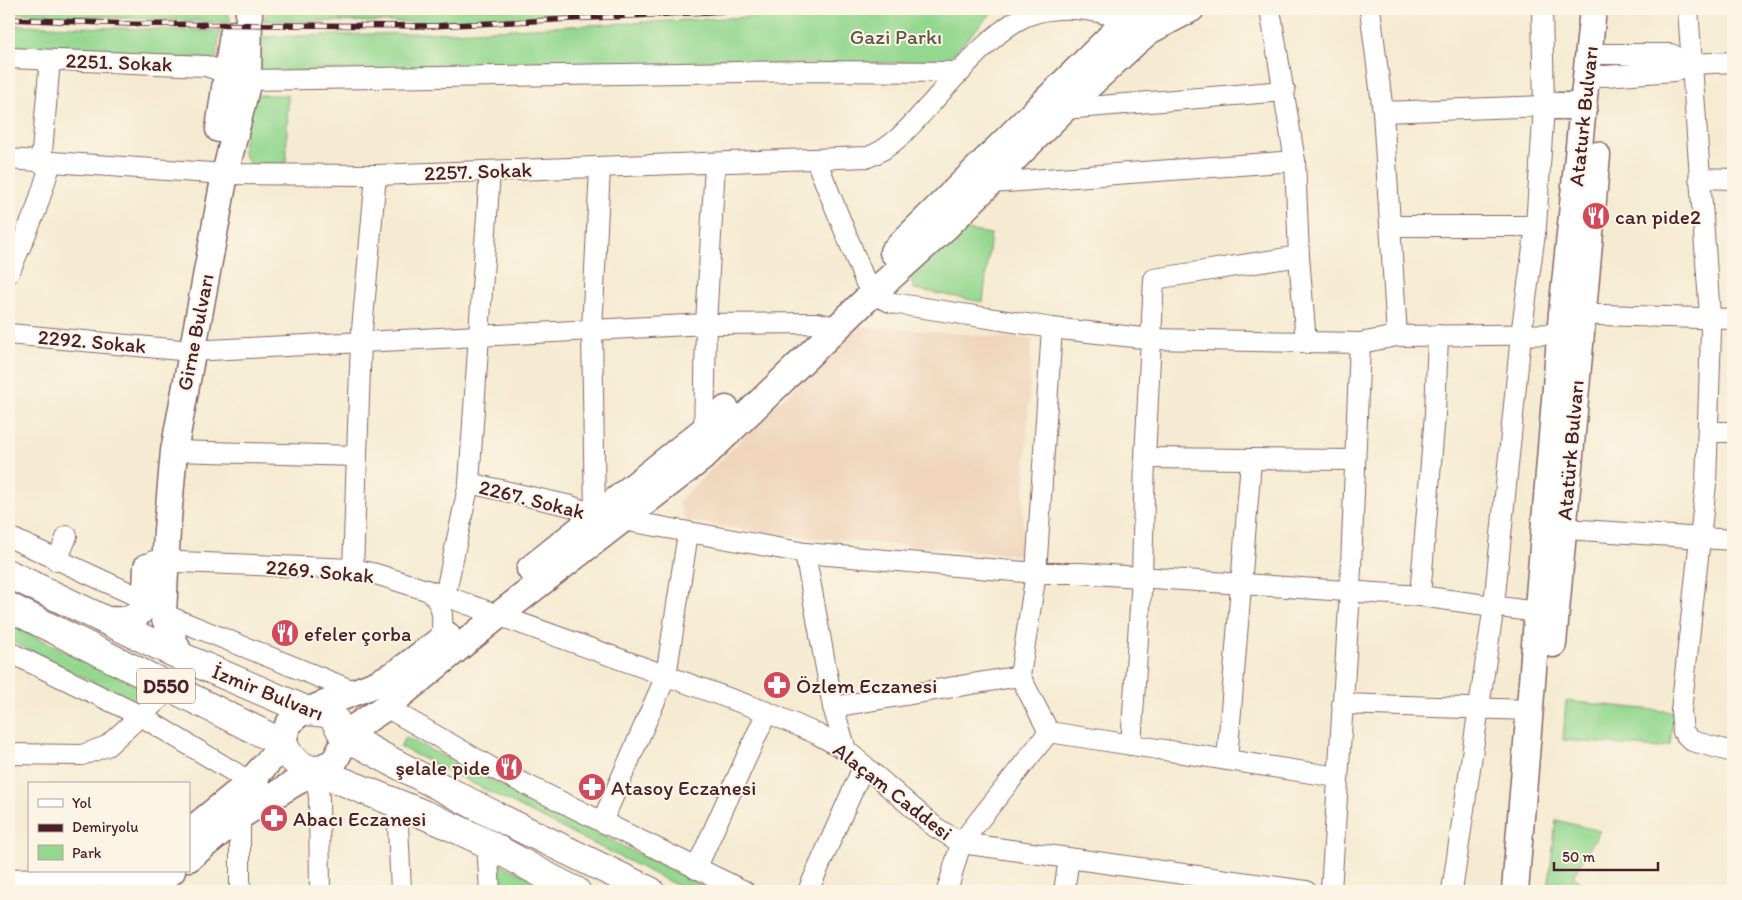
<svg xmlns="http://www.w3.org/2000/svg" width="1742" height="900" font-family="Itim,sans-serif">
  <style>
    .built { fill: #f0d5bc }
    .green { fill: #94d890; stroke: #6f7c5e }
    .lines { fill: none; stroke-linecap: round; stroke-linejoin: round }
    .minor-casing { stroke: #866665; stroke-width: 22 }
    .major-casing { stroke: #866665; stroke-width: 29 }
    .highway-casing { stroke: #866665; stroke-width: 30 }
    .minor { stroke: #fff; stroke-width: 20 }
    .major { stroke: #fff; stroke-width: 26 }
    .highway { stroke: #fff; stroke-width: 28 }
    .rail-casing { stroke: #4a1f2b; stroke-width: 5.5 }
    .rail { stroke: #fcf5e5; stroke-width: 4; stroke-dasharray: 11; stroke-linecap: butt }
    .labels { text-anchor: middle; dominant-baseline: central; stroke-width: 4; stroke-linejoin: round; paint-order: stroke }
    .shield { fill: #fcf5e5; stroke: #7f5f63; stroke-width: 1 }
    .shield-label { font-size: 20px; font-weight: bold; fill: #4a1f2b }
    .park-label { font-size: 21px; fill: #605649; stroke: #fcf5e5 }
    .street-label { font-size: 21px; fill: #4a1f2b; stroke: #fcf5e5 }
    .poi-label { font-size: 21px; fill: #4a1f2b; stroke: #fcf5e5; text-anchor: start }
  </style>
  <rect width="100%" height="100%" fill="#fcf5e5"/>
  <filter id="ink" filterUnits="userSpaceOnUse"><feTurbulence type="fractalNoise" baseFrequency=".02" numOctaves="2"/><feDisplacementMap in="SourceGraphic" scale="10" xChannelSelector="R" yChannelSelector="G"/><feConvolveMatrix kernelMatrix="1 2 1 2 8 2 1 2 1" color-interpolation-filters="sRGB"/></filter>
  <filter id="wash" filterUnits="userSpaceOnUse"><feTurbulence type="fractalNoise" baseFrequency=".0096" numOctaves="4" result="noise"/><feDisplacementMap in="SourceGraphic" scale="20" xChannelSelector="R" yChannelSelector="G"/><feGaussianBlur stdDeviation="1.12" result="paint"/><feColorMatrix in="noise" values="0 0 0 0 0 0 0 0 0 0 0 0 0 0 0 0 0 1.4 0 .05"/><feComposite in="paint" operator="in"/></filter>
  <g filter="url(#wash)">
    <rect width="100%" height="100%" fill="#f5ebd2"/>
    <path class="built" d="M857,326L1032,339L1021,555L793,536L686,521L678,502Z"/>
    <g class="green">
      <path d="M9,9H227L231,23L9,13Z"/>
      <path d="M271,9H718L433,22L263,21L268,10Z"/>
      <path d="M901,9H995L946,62L256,71L259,37L454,32Z"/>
      <path d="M9,25L220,31L216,59L9,52Z"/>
      <path d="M254,95H288L286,163L250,165L242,151Z"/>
      <path d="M961,229L991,234L983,302L914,289L909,274Z"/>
      <path d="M9,624L151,692L135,703L9,640Z"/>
      <path d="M1566,701L1674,712L1670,745L1658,748L1563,740Z"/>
      <path d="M405,737L712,891H688L400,747Z"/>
      <path d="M1556,820L1600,831L1573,876L1593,891H1548Z"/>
      <path d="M496,862L560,891H497Z"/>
    </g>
  </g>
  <g filter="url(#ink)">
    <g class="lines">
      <defs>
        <g id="minor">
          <path d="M1270,9L1295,161L1299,256L1306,343"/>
          <path d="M1370,9L1383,112L1397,336"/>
          <path d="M1688,9L1711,331L1706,484L1681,711L1683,732L1692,741L1733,752"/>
          <path d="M1589,54H1671L1691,64"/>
          <path d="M9,58L206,66L248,80L808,71L961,72"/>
          <path d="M1587,75L1605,76L1674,71L1691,64L1733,62"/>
          <path d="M1064,109L1285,91"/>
          <path d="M1383,112L1544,106"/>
          <path d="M9,159L225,174L376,175L868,157C891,149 910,127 926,109C951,82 993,30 1026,16C1060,2 1105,10 1137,25"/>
          <path d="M816,160L865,281L872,294L892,303L1052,328L1152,339L1360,343L1397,336L1575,334"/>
          <path d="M41,163L50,60"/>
          <path d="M600,168L592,330L595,515L805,553L1036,573H1080L1420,596L1537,612"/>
          <path d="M1699,178L1733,179"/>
          <path d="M991,183L1295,161"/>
          <path d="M1390,226H1536"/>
          <path d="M9,273L36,210L51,163"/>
          <path d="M1568,314L1733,319"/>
          <path d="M9,334L191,351L706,324L817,323L837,327"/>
          <path d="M1708,432H1733"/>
          <path d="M704,438L706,324L715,164"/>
          <path d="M174,451L356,456"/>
          <path d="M1145,458L1354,460"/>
          <path d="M469,483L571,506L595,515"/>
          <path d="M1551,528L1733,540"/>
          <path d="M9,537L145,600"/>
          <path d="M805,553L833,707L846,750"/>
          <path d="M57,561L67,536"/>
          <path d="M153,561L353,569L376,574L445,596L767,712L817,734L846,750L935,827L961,843L1306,891"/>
          <path d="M353,569L361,341L376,175"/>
          <path d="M430,592C445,606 443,621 441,640"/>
          <path d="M445,596L469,483L490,171"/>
          <path d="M1420,596L1435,414L1438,335"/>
          <path d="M163,614L356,692"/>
          <path d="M9,652L141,716L262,789"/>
          <path d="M1342,704L1529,710"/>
          <path d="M386,707L492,768L744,891"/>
          <path d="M833,707L1020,676"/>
          <path d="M1049,732L1020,676L1036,573L1052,328"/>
          <path d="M1049,732L1337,777"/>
          <path d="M1131,745L1142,577L1145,458L1154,279L1299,256"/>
          <path d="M9,754L82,755L107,746L171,688"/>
          <path d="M1227,760L1251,461"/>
          <path d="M316,770L319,798L320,891"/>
          <path d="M397,803L401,891"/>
          <path d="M602,822L666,676L688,533"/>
          <path d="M487,844L490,891"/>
          <path d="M696,869L767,712"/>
          <path d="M9,879L136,876"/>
          <path d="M240,891V816"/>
          <path d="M808,891L864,765"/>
          <path d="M947,891L961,843L1049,732"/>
          <path d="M1064,891L1069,859"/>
          <path d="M1331,891L1350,591L1360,343"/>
          <path d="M1452,891L1494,605L1521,335L1536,226L1544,106L1542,9"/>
        </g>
        <g id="major">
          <path d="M1544,106H1584"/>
          <path d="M219,129L233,34"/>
          <path d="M893,252L1127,20L1144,9"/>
          <path d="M530,569L705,429L726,409"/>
          <path d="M103,620C150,623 145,606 147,567"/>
          <path d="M1553,644L1597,155"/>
          <path d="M180,656L163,614L167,530L174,451L225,174L248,80L249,9"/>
          <path d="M189,832L249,783L284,744C284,730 288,722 299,714L378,683L398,672L447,635"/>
          <path d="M189,858L240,816L316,770L334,762L343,745V735L386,707L499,615L702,458L872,294L946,227L1064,109L1136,42L1149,31L1191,9"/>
          <path d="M115,891L141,871"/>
          <path d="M148,891L172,871"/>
          <path d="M1515,891L1562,313L1593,9"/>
        </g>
        <g id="highway">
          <path d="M9,574L180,656L308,711L326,713L334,718L343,735L387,759L496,816L650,891"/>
          <path d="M9,607L284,744C292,769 313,769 334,778C386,799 439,819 488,844C518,860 546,877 576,891"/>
        </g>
      </defs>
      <use href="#minor" class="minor-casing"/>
      <use href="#major" class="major-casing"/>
      <use href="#highway" class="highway-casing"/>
      <use href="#minor" class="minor"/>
      <use href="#major" class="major"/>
      <use href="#highway" class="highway"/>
      <defs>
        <path id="rail" d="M9,19L130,24L433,26L768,9"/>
      </defs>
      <use href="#rail" class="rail-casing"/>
      <use href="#rail" class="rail"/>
    </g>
  </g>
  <defs>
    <symbol id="restaurant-disc" viewBox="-11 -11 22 22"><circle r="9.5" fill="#d1495b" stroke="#fcf5e5"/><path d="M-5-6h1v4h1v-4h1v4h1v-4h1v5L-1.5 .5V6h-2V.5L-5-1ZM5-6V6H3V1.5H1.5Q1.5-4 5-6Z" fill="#fff"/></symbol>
    <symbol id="pharmacy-disc" viewBox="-11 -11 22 22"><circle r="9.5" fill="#d1495b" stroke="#fcf5e5"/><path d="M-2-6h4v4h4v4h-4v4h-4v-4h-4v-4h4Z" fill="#fff"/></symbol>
  </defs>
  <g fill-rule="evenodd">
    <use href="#restaurant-disc" x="1580" y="200" width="32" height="32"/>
    <use href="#restaurant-disc" x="269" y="617" width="32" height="32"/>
    <use href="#pharmacy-disc" x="761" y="669" width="32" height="32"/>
    <use href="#restaurant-disc" x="493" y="751" width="32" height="32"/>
    <use href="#pharmacy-disc" x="576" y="771" width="32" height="32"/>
    <use href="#pharmacy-disc" x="258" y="802" width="32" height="32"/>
  </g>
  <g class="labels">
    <rect class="shield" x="137" y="668.5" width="58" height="35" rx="4"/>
    <g class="shield-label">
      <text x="166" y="686">D550</text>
    </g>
    <g class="park-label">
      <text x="896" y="36">Gazi Parkı</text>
    </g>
    <g class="street-label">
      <text transform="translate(119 62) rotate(2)">2251. Sokak</text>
      <text transform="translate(1583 116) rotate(-84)">Ataturk Bulvarı</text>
      <text transform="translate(478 171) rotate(-2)">2257. Sokak</text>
      <text transform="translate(195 332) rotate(-79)">Girne Bulvarı</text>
      <text transform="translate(92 341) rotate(5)">2292. Sokak</text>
      <text transform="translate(1570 450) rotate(-85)">Atatürk Bulvarı</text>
      <text transform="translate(532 499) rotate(14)">2267. Sokak</text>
      <text transform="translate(320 571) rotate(5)">2269. Sokak</text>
      <text transform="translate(268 692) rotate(22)">İzmir Bulvarı</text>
      <text transform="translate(893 791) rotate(38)">Alaçam Caddesi</text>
    </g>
    <g class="poi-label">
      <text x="1615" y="216">can pide2</text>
      <text x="304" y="633">efeler çorba</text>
      <text x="796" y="685">Özlem Eczanesi</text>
      <text x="490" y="767" text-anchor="end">şelale pide</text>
      <text x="611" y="787">Atasoy Eczanesi</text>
      <text x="293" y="818">Abacı Eczanesi</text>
    </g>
  </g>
  <rect width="1742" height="900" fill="none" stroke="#fcf5e5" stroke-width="30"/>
  <rect x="28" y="782" width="162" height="90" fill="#fcf5e5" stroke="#b59f9b"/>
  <rect x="38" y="799" width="25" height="8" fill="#ffffff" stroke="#b59f9b"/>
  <text x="72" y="808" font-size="15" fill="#4a1f2b">Yol</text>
  <rect x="38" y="824" width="25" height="8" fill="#4a1f2b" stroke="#b59f9b"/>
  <text x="72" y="832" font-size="15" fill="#4a1f2b">Demiryolu</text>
  <rect x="38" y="845" width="25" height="15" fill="#94d890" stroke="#b59f9b"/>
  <text x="72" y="858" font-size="15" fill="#4a1f2b">Park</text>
  <path d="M1554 862v8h104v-8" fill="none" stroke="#4a1f2b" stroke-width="2.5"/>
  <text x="1562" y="862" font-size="15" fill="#4a1f2b" stroke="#fcf5e5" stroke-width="4" paint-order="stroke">50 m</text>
</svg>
